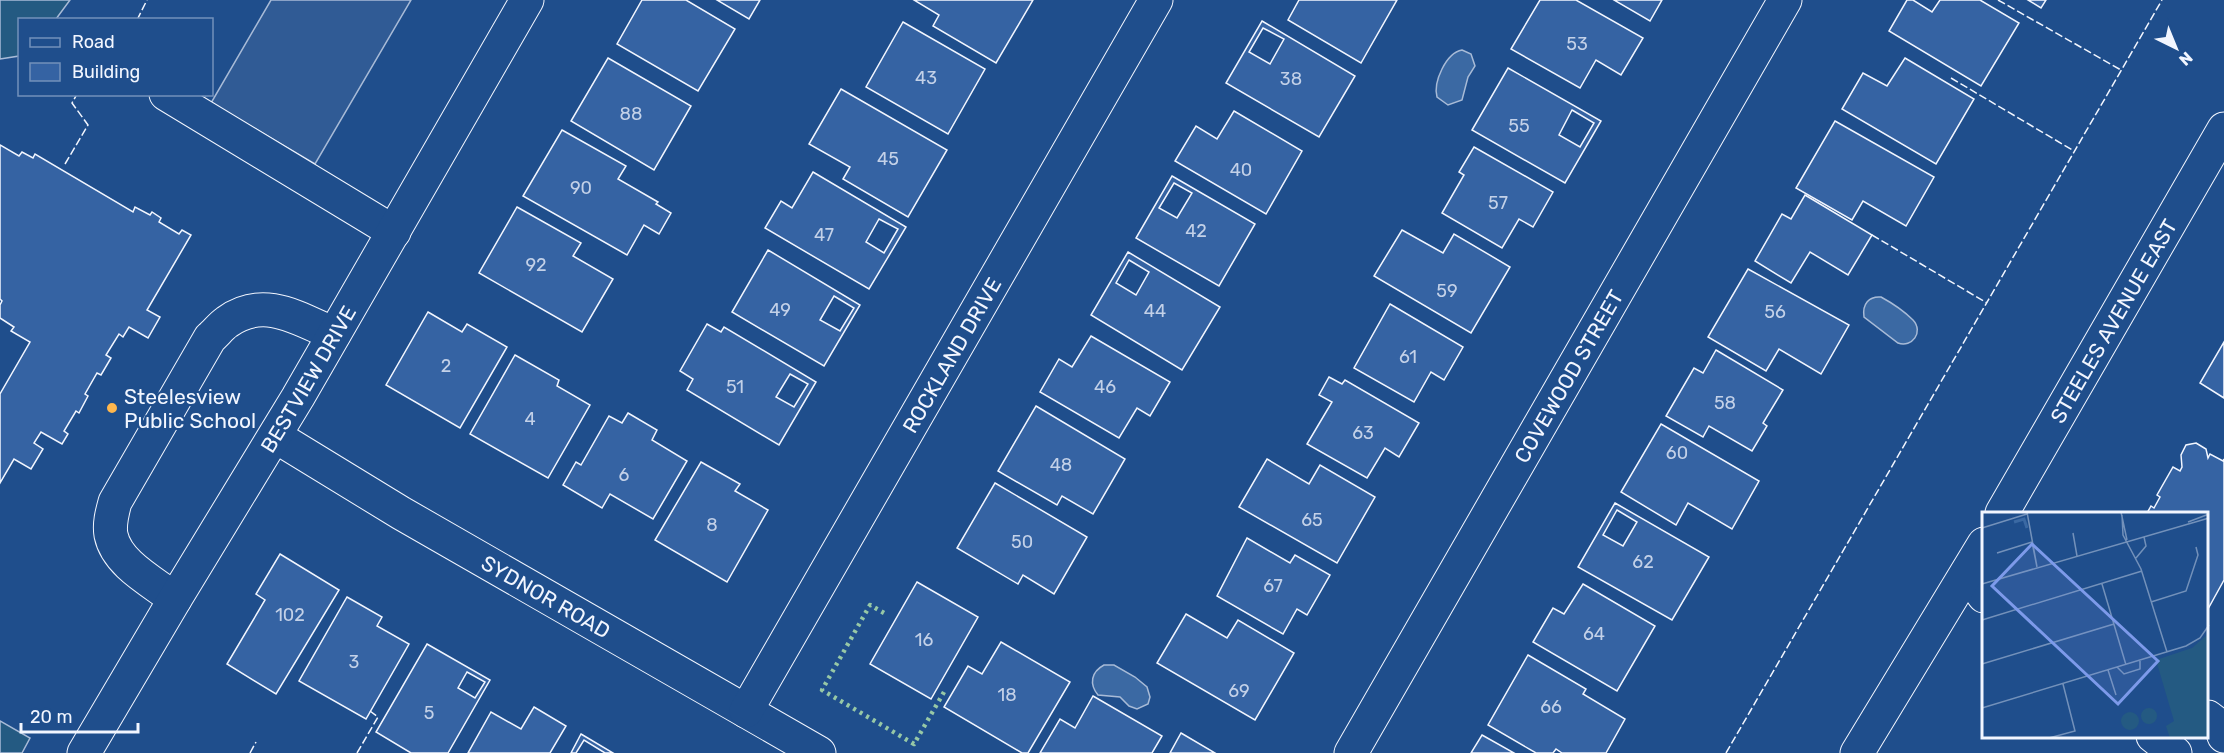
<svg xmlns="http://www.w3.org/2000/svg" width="2224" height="753" font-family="Rubik,sans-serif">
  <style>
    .green { fill: #245a82; stroke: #a8bbd7; stroke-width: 1.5 }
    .parking { fill: #305b95; stroke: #a8bbd7; stroke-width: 1.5 }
    .water { fill: #3b69a3; stroke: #a8bbd7; stroke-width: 1.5 }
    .building { fill: #3563a3; stroke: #f2f6ff; stroke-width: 1.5; fill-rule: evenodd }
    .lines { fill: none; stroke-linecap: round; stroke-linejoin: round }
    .minor-casing { stroke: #f2f6ff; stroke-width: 35 }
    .major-casing { stroke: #f2f6ff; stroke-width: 35 }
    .minor { stroke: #1f4e8c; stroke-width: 33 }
    .major { stroke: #1f4e8c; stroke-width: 33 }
    .hedge { stroke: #97c8a6; stroke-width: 4.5; stroke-dasharray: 3 4.5; stroke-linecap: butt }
    .fence { stroke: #f2f6ff; stroke-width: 1.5; stroke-dasharray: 8 3; stroke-linecap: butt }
    .poi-dot { fill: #ffb74d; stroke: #1f4e8c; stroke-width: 2 }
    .labels { text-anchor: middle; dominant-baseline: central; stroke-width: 4.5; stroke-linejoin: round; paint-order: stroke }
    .number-label { font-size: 18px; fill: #c3d1e8 }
    .street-label { font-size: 21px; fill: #f2f6ff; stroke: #1f4e8c }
    .poi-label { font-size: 21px; fill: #f2f6ff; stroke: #1f4e8c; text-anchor: start }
    .inset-river { fill: none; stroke: #3b69a3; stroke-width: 3 }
    .inset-road { fill: none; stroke: #7391ba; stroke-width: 1.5 }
    .view { fill: #7d9aea; fill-opacity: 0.15; stroke: #7d9aea; stroke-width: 3 }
    .inset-edge { fill: none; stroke: #f2f6ff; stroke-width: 3 }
  </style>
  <rect width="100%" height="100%" fill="#1f4e8c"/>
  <g class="green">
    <path d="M0,0H70L56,19L20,20L19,56L0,59Z"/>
    <path d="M0,721L30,738L22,753H0Z"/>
  </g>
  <path class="parking" d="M271,0H411L315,164L211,103Z"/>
  <g class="water">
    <path d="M1462,50L1471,54L1475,66L1468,77L1462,100L1448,105L1437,97C1433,82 1446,53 1462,50Z"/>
    <path d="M1881,297C1892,303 1905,312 1913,320C1924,332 1912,348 1898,343L1864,317C1862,304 1869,296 1881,297Z"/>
    <path d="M1104,665H1114L1135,677L1147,687L1150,697L1148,704L1137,709L1129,706L1120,697L1098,695C1089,684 1091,672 1104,665Z"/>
  </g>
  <g class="building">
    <path d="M642,0H686L735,29L698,91L617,44Z"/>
    <path d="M717,0H760L749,19Z"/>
    <path d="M914,0H1033L996,63L933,26L939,15Z"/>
    <path d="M1299,0H1397L1361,63L1288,20Z"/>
    <path d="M1540,0H1576L1643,38L1621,75L1596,60L1580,88L1511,49Z"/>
    <path d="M1614,0H1662L1650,21Z"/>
    <path d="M1907,0H1913L1932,12L1940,0H1980L2019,23L1981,86L1889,31Z"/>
    <path d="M2028,0H2046L2041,8Z"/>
    <path d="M1262,21L1355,76L1319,137L1226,83ZM1263,28L1284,39L1270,64L1249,52Z"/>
    <path d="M903,22L985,69L948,134L866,87Z"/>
    <path d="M608,58L691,106L654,170L571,121Z"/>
    <path d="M1905,58L1974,99L1936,164L1842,109L1863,73L1887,86Z"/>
    <path d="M1508,68L1601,121L1565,183L1472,130ZM1572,110L1594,123L1580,147L1559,135Z"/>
    <path d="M841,89L947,150L908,217L843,179L850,167L809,144Z"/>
    <path d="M1234,111L1302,151L1266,214L1175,161L1196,126L1217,139Z"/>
    <path d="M1835,121L1934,177L1906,226L1863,201L1852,220L1796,188Z"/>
    <path d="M562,130L626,166L618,179L658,202L656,204L671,213L659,234L644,225L627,255L523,196Z"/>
    <path d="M0,145L19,156L22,152L33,158L35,154L133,212L135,207L150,215L152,212L161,218L159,222L179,234L182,230L191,235L147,310L160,317L148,338L129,327L123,337L119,334L106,355L111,358L101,375L97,373L85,394L88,396L79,413L76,411L64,431L68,434L62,444L41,432L34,443L43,449L31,469L14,459L0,483V394L30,342L11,331L14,327L0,318V305L2,301L0,299Z"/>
    <path d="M1474,147L1553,192L1533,227L1519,219L1502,248L1442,213L1464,175L1459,172Z"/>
    <path d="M813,172L906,227L869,289L765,228L781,201L792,208ZM879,219L898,229L884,253L866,242Z"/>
    <path d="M1172,176L1255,224L1219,286L1136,238ZM1174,183L1192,193L1177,218L1159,208Z"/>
    <path d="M1805,195L1872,235L1848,275L1810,252L1791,283L1755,261L1782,214L1791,219Z"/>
    <path d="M517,207L581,243L573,256L613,279L582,332L479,273Z"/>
    <path d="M1402,230L1443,253L1454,234L1510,267L1471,333L1374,276Z"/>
    <path d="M768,250L860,305L824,366L732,312ZM834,296L854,308L840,331L820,320Z"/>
    <path d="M1128,252L1220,307L1182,370L1091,315ZM1129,260L1149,272L1136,295L1116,283Z"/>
    <path d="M1748,269L1849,325L1821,374L1779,349L1766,371L1708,337Z"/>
    <path d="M1390,304L1463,347L1444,380L1431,372L1414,402L1354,368Z"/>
    <path d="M428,312L462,332L467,324L507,347L460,428L386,385Z"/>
    <path d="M707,324L721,332L724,327L816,382L779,445L687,390L693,379L680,371ZM790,374L808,384L794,407L776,397Z"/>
    <path d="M1091,336L1170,382L1150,416L1137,408L1119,438L1040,392L1059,359L1072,367Z"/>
    <path d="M2224,342V398L2200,383Z"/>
    <path d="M1716,350L1783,390L1763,423L1767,426L1752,451L1709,426L1703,437L1666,416L1694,368L1703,373Z"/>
    <path d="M515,355L559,380L557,386L590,405L548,478L470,434Z"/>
    <path d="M1329,377L1342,384L1345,380L1419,423L1399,457L1385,448L1367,478L1307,444L1332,402L1319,395Z"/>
    <path d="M1036,406L1125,459L1093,514L1062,496L1057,505L998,471Z"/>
    <path d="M628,413L657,430L652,440L687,461L653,519L610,494L602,508L563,485L576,462L581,465L609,416L622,423Z"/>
    <path d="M1661,424L1759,481L1732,529L1688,503L1676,525L1621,492Z"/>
    <path d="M2196,443L2206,449L2208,458L2210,454L2223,461L2224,459V580L2208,609V513H2147L2151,506L2154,508L2160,497L2157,495L2173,467L2180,471L2182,467L2181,455L2186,445Z"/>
    <path d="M1267,459L1309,484L1320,465L1375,497L1337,563L1239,507Z"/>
    <path d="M701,462L740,484L735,491L768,510L727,582L655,540Z"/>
    <path d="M995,483L1087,537L1054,594L1023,575L1018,584L957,548Z"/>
    <path d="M1615,503L1709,557L1672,620L1578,567ZM1617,510L1637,522L1623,546L1603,535Z"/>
    <path d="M1247,538L1290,563L1295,555L1330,575L1307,615L1297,609L1283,634L1217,596Z"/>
    <path d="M280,554L339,590L276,694L227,664L265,600L256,594Z"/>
    <path d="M917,582L978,617L931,699L870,664Z"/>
    <path d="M1583,584L1655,626L1617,691L1533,642L1553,608L1564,614Z"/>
    <path d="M347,597L382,617L377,626L409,644L366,719L299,681Z"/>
    <path d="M1186,614L1227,638L1238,620L1294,653L1255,720L1157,663Z"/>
    <path d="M1001,642L1070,682L1028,753H1022L944,707L968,666L982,674Z"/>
    <path d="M427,644L490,680L448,753H411L376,732ZM467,672L485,682L475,698L458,688Z"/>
    <path d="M1528,655L1586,689L1583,694L1625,719L1606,753H1562L1556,749L1553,753H1536L1488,725Z"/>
    <path d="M1093,696L1162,736L1152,753H1040L1060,719L1075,728Z"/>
    <path d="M534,707L566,726L550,753H468L491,712L521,729Z"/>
    <path d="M1181,733L1215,753H1170Z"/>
    <path d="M581,734L613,753H605L584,740L576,753H571Z"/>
    <path d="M1482,735L1514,753H1471Z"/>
  </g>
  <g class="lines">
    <defs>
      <g id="minor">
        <path d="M166,94L394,232"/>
        <path id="s1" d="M275,436L401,513L819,753"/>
        <path d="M1967,573L1984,596"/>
        <path d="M175,599C153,582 117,564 111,535C109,524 112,513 115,502L210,338C216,333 221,326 227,322C264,295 299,319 334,334"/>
        <path id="s2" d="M746,711L1156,0"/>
        <path d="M2208,717L2221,727L2224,736"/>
        <path d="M2153,736L2175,753"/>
        <path id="s3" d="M84,753L175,599L298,397L527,0"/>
        <path id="s4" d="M1351,753L1785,0"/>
      </g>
      <g id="major">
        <path id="s5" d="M2002,513L2224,129"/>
        <path d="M1857,753L1984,544"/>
      </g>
    </defs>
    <use href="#minor" class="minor-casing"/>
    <use href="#major" class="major-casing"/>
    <use href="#minor" class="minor"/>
    <use href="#major" class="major"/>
    <path class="hedge" d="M884,613L870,605L822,690L914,744L944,692"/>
    <g class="fence">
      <path d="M1998,0L2121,70"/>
      <path d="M137,20L147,0"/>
      <path d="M1951,78L2074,151"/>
      <path d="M204,94L206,96"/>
      <path d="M65,164L88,125L72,103L77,94"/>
      <path d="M1872,235L1987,303"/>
      <path d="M250,753L256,742"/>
      <path d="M357,753L378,717L370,711"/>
      <path d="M1726,753L2162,0"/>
    </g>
  </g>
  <circle class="poi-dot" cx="112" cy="408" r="6"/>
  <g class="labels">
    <g class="number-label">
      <text x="1577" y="44">53</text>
      <text x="926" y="78">43</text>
      <text x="1291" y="79">38</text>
      <text x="631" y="114">88</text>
      <text x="1519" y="126">55</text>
      <text x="888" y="159">45</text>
      <text x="1241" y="170">40</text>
      <text x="581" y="188">90</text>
      <text x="1498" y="203">57</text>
      <text x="1196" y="231">42</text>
      <text x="824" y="235">47</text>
      <text x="536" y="265">92</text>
      <text x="1447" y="291">59</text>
      <text x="780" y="310">49</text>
      <text x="1155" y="311">44</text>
      <text x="1775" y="312">56</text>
      <text x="1408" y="357">61</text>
      <text x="446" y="366">2</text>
      <text x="735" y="387">51</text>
      <text x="1105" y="387">46</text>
      <text x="1725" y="403">58</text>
      <text x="530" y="419">4</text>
      <text x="1363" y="433">63</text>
      <text x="1677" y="453">60</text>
      <text x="1061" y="465">48</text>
      <text x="624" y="475">6</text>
      <text x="1312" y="520">65</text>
      <text x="712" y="525">8</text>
      <text x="1022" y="542">50</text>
      <text x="1643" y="562">62</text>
      <text x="1273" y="586">67</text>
      <text x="290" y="615">102</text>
      <text x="1594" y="634">64</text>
      <text x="924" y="640">16</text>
      <text x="354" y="662">3</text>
      <text x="1239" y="691">69</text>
      <text x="1007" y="695">18</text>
      <text x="1551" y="707">66</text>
      <text x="429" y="713">5</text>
    </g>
    <g class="street-label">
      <text stroke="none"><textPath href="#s5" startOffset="222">STEELES AVENUE EAST</textPath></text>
      <text stroke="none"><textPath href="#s2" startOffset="411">ROCKLAND DRIVE</textPath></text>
      <text stroke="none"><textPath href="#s4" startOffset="435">COVEWOOD STREET</textPath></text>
      <text stroke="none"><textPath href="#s3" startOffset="436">BESTVIEW DRIVE</textPath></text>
      <text stroke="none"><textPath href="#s1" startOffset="315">SYDNOR ROAD</textPath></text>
    </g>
    <g class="poi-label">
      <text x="124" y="396">Steelesview<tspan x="124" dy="24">Public School</tspan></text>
    </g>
  </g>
  <g transform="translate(1982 512)">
    <rect width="226" height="226" fill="#1f4e8c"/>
    <path d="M226,122V226H188L184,214L192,209L174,148L210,136ZM159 204a8 8 0 1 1 16 0a8 8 0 1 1-16 0ZM139 209a9 9 0 1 1 18 0a9 9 0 1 1-18 0Z" fill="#245a82"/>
    <path class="inset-river" d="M32,10L42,7L45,16"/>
    <path class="inset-road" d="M45,0L55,55M139,0L145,28M140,3L141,23L159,57L185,140M206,10L227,2M0,16L45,2M91,21L95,44M50,30L55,55M15,41L50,30M154,46L164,34L162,25M0,72L227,6M120,72L144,153M169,90L204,79L216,43L214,35M0,108L160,59M0,152L132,112M135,155L142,162L158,157V149M126,158L134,183M0,196L204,134L218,126L227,113M67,226L93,219L81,172"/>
    <path class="view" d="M50,32L176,149L136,192L10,74Z"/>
    <rect width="226" height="226" class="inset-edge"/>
  </g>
  <rect x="18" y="18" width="195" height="78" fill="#1f4e8c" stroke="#7391ba" stroke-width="1.5"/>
  <rect x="30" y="38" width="30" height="9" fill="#1f4e8c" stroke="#7391ba" stroke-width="1.5"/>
  <text x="72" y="48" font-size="18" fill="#f2f6ff">Road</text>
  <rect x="30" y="63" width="30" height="18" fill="#3563a3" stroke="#7391ba" stroke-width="1.5"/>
  <text x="72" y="78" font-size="18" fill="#f2f6ff">Building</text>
  <g transform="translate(2176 48) rotate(137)" stroke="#1f4e8c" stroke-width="4.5" paint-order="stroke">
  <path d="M0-4.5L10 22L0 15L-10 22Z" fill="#f2f6ff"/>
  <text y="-9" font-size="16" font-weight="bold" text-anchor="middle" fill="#f2f6ff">N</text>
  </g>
  <path d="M21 723v9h117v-9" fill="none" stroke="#f2f6ff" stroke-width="3"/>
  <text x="30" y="723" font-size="18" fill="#f2f6ff" stroke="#1f4e8c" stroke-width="4.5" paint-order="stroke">20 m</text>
</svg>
